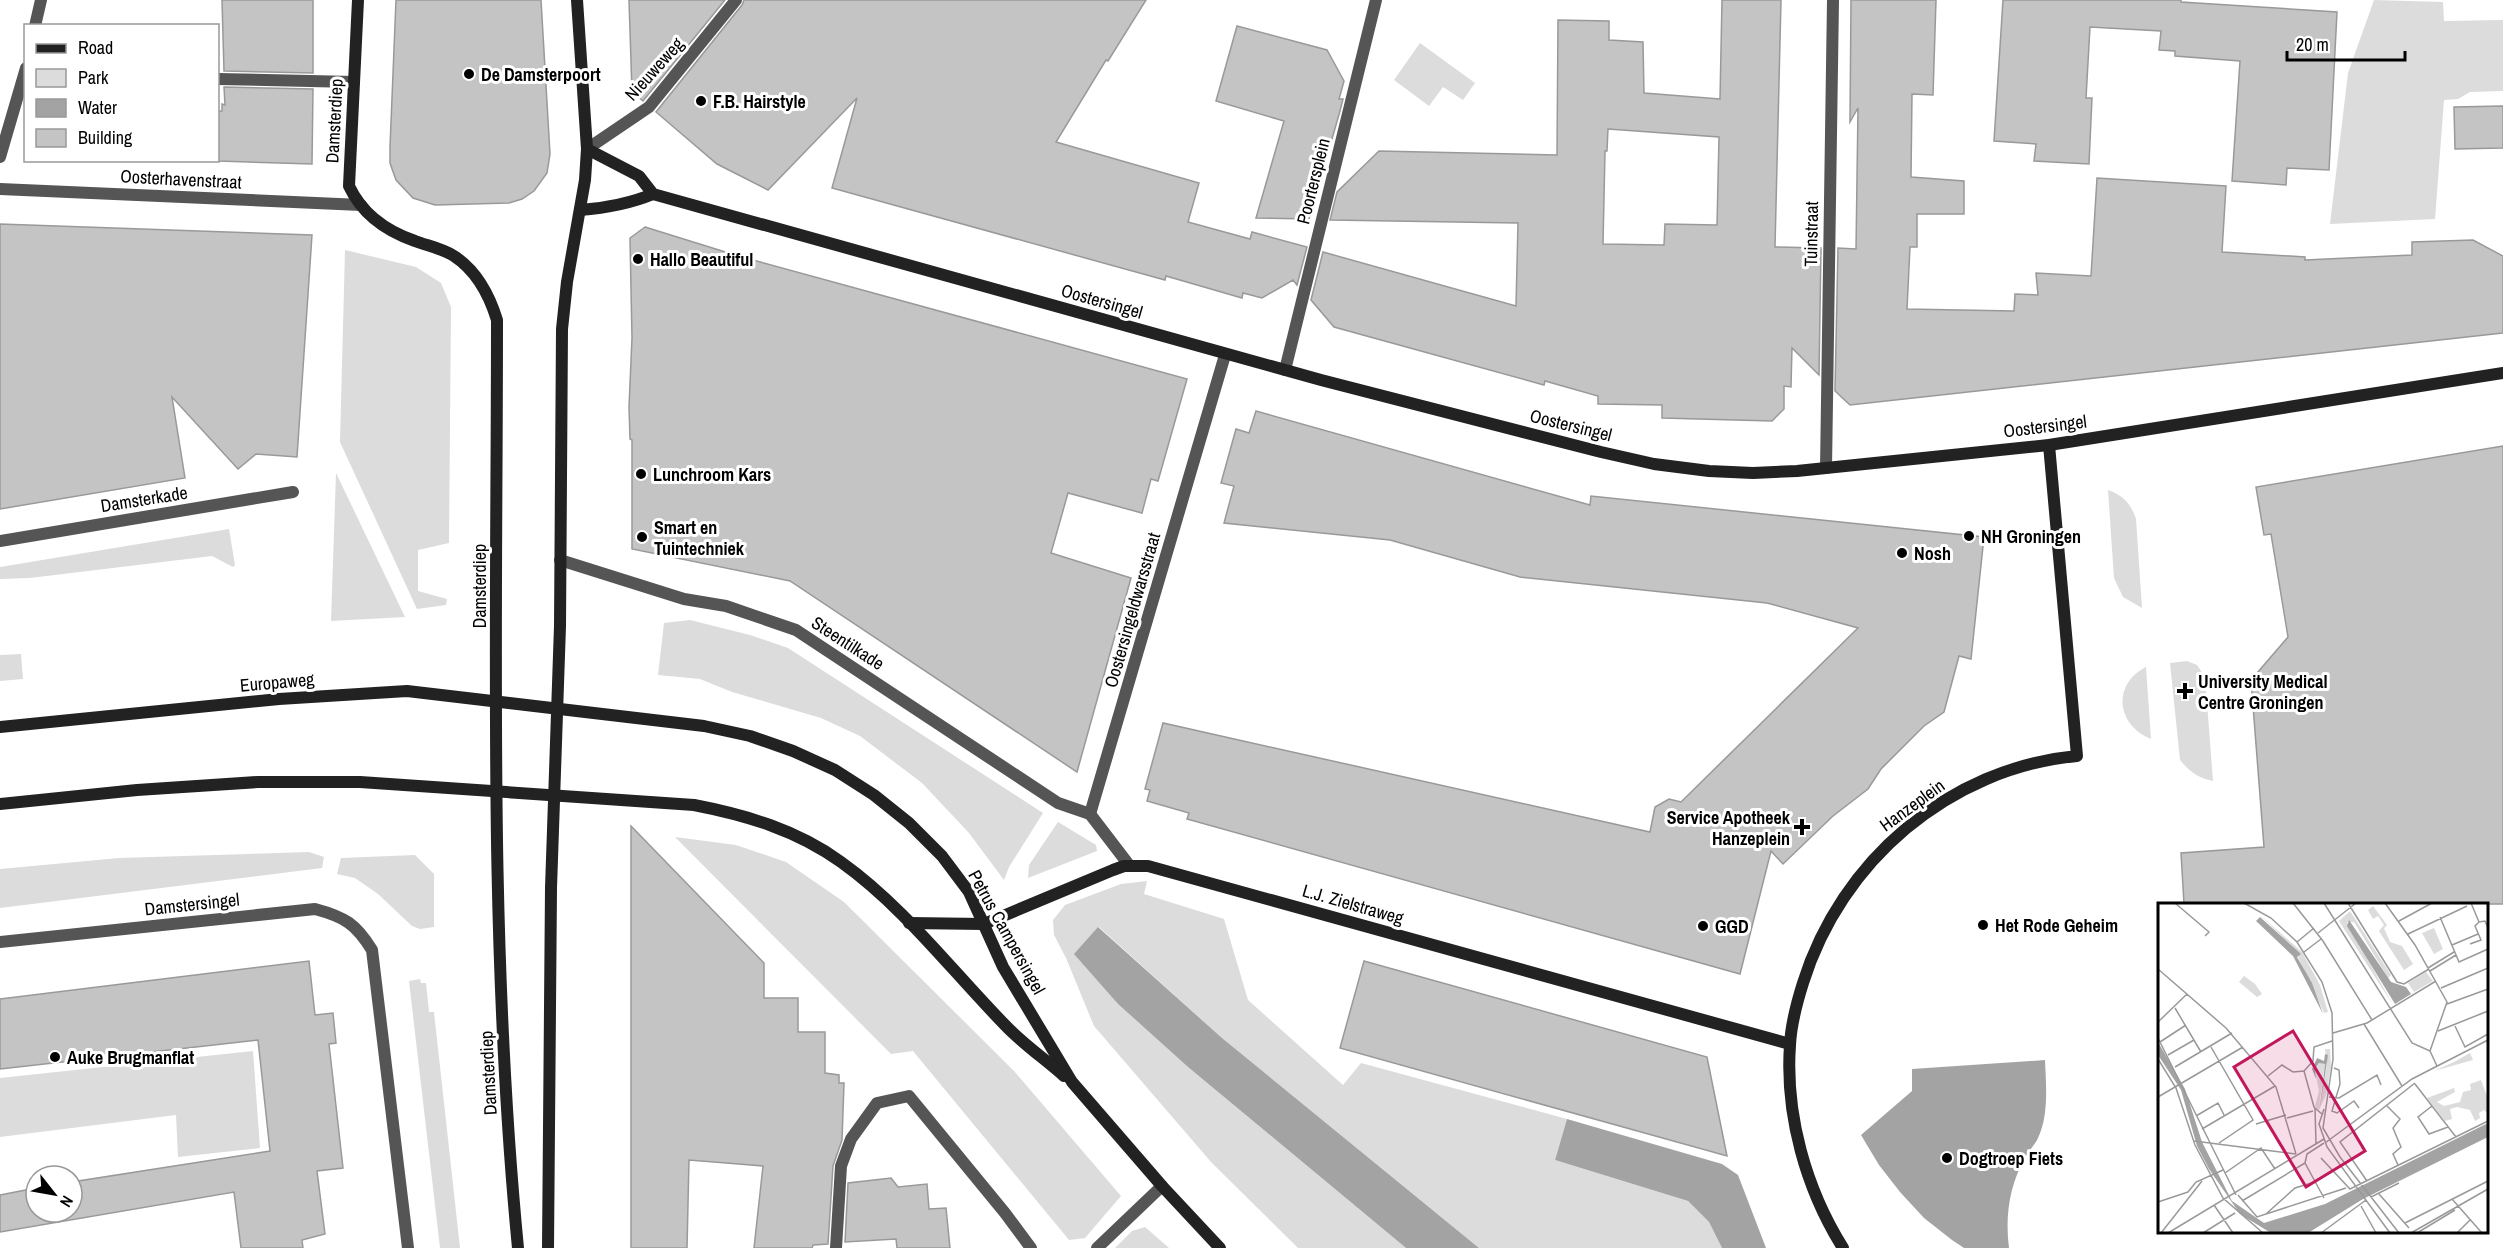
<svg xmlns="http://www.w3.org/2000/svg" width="2503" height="1248" font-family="'Archivo Narrow',sans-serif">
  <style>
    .green { fill: #dcdcdc }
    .water { fill: #a3a3a3 }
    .building { fill: #c4c4c4; stroke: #999; stroke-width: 1.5; fill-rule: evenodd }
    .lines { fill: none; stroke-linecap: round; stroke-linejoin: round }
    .street { stroke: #555; stroke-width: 12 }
    .secondary { stroke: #222; stroke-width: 12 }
    .poi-dot { fill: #000; stroke: #fff; stroke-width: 2 }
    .labels { text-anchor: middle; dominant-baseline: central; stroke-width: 6; stroke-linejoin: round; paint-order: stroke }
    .street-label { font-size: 18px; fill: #000; stroke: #fff }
    .poi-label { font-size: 18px; font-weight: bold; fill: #000; stroke: #fff; text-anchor: start }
    .inset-road { fill: none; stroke: #999; stroke-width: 1.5 }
    .view { fill: #c2185b; fill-opacity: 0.15; stroke: #c2185b; stroke-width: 3 }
    .inset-edge { fill: none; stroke: #000; stroke-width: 3 }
  </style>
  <rect width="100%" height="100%" fill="#fff"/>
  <g class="green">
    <path d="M2374,0L2443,2L2444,21L2503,20V91L2470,92L2458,99L2444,100L2435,219L2330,224L2348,73Z"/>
    <path d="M1420,43L1475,83L1463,100L1443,87L1429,106L1394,80Z"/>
    <path d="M345,250L416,267L441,283L451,307L449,543L418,550V591L447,599L446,605L417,609L340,442Z"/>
    <path d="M336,473L405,617L331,621Z"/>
    <path d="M2108,490C2123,495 2131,504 2136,519L2142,608L2123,597L2114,578Z"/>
    <path d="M229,529L235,565L233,567L212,556L30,578L0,579V567Z"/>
    <path d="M690,620L750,635L788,648L1043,813L1009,867L1004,880L969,833L922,783L860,736L821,718L732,692L700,679L658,675L664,623Z"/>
    <path d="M21,654L23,679L0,681V655Z"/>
    <path d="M2187,661L2197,665L2205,677L2213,781C2198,778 2190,772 2180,760L2170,663Z"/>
    <path d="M2146,667L2151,739C2116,725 2112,684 2146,667Z"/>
    <path d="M1058,822L1096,845L1097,851L1028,878L1029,865Z"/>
    <path d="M675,837L736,845L786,862L844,902L1014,1071L1121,1196L1085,1238L1069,1240L913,1051L891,1054Z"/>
    <path d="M309,852L324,857L322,868L0,908V869L119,858Z"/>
    <path d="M415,855L434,874V927L420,929L412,926L378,894L355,878L337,874L341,858Z"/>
    <path d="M1147,881L1144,894L1224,919L1248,1000L1343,1085L1361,1063L1567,1119L1555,1160L1688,1201L1709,1222L1722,1248H1479L1222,1038L1099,927L1075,954L1118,1004L1188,1067L1406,1248H1298L1211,1162L1094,1026L1066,958L1054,935L1053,920L1065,905L1121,884Z"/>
    <path d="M420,979L421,983H426L429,1012H434L460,1248H440L409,981Z"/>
    <path d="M253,1051L260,1148L178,1157L176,1115L0,1137V1078Z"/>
    <path d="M1145,1227L1169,1248H1115L1132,1231Z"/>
  </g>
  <g class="water">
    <path d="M1098,927L1222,1038L1479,1248H1406L1188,1067L1118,1004L1074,954Z"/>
    <path d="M2045,1060C2046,1085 2049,1115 2038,1138C2035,1145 2028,1151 2025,1158C2009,1186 2005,1217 2009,1248H1964L1952,1240L1924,1218L1900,1192L1879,1165L1861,1135L1912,1091V1069Z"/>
    <path d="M1567,1119L1722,1164L1738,1175L1766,1248H1722L1709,1222L1688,1201L1555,1160Z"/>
  </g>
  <g class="building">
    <path d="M222,0H313V73L224,71Z"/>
    <path d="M396,0H541L550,154L547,173L534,191L522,199L509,203L435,205L413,198L396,180L390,163V147Z"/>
    <path d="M629,0H725L643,101L632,92Z"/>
    <path d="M744,0H1146L1108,61L1106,60L1056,142L1199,183L1188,222L1250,239L1252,232L1307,247L1297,285L1293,280L1262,298L1243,293L1242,298L1166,276L1165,280L832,188L857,98L768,190L717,164L656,112L742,5Z"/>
    <path d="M1722,0H1781L1775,247L1821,248L1819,375L1792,348L1791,387L1784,386V409L1772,421L1662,418V405L1598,404V396L1545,381L1544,385L1334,327L1311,300L1323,252L1516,306L1518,223L1330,220L1337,192L1379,151L1557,155L1558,20L1609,21V40L1643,42L1644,93L1720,99ZM1608,129L1719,137L1717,225L1665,224L1664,245L1603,244L1605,151H1607Z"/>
    <path d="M1851,0H1936L1933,95L1912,94L1911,177L1964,181V214H1917V247H1910L1907,309L2014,311L2015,294L2038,295L2036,273L2091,276L2097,178L2226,186L2222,252L2305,257V260L2412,255V242L2473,240L2503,256V333L1850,405L1835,391L1838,248L1856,249L1858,108L1850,122Z"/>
    <path d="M2003,0H2181V2L2337,12L2329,170L2287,168L2286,185L2232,181L2240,61L2175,56V51L2159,50L2161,31L2090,27L2086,98H2092L2089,164L2034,161L2036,144L1994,141Z"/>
    <path d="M1237,26L1327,50L1344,81L1339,99H1343L1340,111L1309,219L1256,218L1284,121L1216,101Z"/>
    <path d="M224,87L313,89L312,164L218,161V111H222V104L225,105Z"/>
    <path d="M2503,106V148L2455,149L2454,107Z"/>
    <path d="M0,224L312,235L297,457L256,454L238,469L172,397L185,478L0,509Z"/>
    <path d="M645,227L735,255L1187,379L1158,481L1151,479L1142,513L1068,493L1051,553L1131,578L1077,772L790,581L632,549V440L630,439L629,407L632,338L630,238Z"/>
    <path d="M1256,411L1590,505L1591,496L1984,537L1971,659L1959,656L1944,712L1924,726L1881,769L1868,789L1833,816L1783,864L1771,851L1740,974L1187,819L1189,813L1147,801L1150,790L1145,789L1163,723L1650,832L1655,807L1669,799L1681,802L1858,628L1767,603L1520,577L1390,540L1224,523L1234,486L1221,483L1236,429L1249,433Z"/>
    <path d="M2503,446V904H2184L2181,853L2264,847L2251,680L2288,637L2271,534L2264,535L2256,487Z"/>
    <path d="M631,826L764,963V998H798V1032H825V1073L839,1075V1083H844L842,1140L833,1166L828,1244L813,1245L812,1248H754L763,1166L689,1160L687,1248H631Z"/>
    <path d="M309,961L315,1015L333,1013L336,1043L329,1044L343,1168L317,1171L325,1234L302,1240L303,1248H241L234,1192L0,1232V1195L36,1188V1212H72V1182L270,1151L258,1040L0,1069V999Z"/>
    <path d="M1364,961L1707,1057L1727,1156L1340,1048Z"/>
    <path d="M891,1178L898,1187L927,1184L929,1209L946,1208L950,1248H897L896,1239L845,1242L848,1183Z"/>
  </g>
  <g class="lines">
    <g class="street">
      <path d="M35,26L41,0"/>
      <path d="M218,79L354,82"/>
      <path d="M587,149L649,107L736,0"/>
      <path d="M0,157L26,68"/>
      <path d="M0,189L361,205"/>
      <path d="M1285,370L1376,0"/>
      <path d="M1826,468L1833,0"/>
      <path d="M0,541L293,492"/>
      <path d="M560,560L684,599L726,606L796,630L1058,803L1090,814"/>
      <path d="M1090,814L1225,355"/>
      <path d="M1090,814L1129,865"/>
      <path d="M0,942L315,909C345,917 356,924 372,950L408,1248"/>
      <path d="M836,1248L841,1166L851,1139L877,1103L909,1096L1005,1213L1031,1248"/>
      <path d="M1097,1248L1162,1186"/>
    </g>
    <g class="secondary">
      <path d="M358,0L349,186C362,214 386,231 415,241C428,246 441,248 454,256C477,271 489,294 497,320C497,629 488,939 518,1248"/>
      <path d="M587,149L639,176L653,194L1321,380L1601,452L1654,464L1709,471L1753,473L1797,471L2049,445L2503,373"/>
      <path d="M580,210C606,208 629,204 653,194"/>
      <path d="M0,727L279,699L407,691L704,726L750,736L793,751L835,770L874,795L909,823L942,856L969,892L1003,967L1072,1082L1162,1186L1220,1248"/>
      <path d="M0,804L137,790L258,782H360L694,805C746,815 797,830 841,862C904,907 952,971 1005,1025C1023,1044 1045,1059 1064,1076"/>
      <path d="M909,923L984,924L1113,870L1124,866H1148L1790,1044"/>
      <path d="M548,1248L551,888L560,626L562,329L567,282L585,180L587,149L577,0"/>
      <path d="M1843,1248C1806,1189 1785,1115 1790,1045C1791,1024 1797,1002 1803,983C1841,861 1949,768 2077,756L2049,445"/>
    </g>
  </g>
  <g class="poi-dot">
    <circle cx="469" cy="74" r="6"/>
    <circle cx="701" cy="101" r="6"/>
    <circle cx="638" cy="259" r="6"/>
    <circle cx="641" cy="474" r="6"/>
    <circle cx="1969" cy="536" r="6"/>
    <circle cx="642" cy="537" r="6"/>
    <circle cx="1902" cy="553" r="6"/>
    <path d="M2182 682h6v6h6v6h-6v6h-6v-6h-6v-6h6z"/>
    <path d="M1799 818h6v6h6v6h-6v6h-6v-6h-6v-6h6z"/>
    <circle cx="1983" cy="925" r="6"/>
    <circle cx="1703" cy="926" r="6"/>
    <circle cx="55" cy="1057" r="6"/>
    <circle cx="1947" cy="1158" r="6"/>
  </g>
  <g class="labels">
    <g class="street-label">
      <text transform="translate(654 69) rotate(-48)">Nieuweweg</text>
      <text transform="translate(334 121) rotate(-87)">Damsterdiep</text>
      <text transform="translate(181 179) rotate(3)">Oosterhavenstraat</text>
      <text transform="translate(1313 181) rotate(-76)">Poortersplein</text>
      <text transform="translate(1811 234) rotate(-89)">Tuinstraat</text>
      <text transform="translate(1102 301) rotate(16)">Oostersingel</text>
      <text transform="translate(1571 425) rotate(14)">Oostersingel</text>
      <text transform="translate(2045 426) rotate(-7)">Oostersingel</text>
      <text transform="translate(144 499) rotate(-9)">Damsterkade</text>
      <text transform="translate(479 586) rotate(-90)">Damsterdiep</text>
      <text transform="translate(1132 610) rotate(-74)">Oostersingeldwarsstraat</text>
      <text transform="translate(848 643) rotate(33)">Steentilkade</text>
      <text transform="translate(277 682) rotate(-5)">Europaweg</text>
      <text transform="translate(1912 805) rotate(-36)">Hanzeplein</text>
      <text transform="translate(192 904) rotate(-6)">Damstersingel</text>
      <text transform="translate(1353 904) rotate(16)">L.J. Zielstraweg</text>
      <text transform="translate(1007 932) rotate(61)">Petrus Campersingel</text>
      <text transform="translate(488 1073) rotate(-93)">Damsterdiep</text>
    </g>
    <g class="poi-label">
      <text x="481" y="74">De Damsterpoort</text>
      <text x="713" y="101">F.B. Hairstyle</text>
      <text x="650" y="259">Hallo Beautiful</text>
      <text x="653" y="474">Lunchroom Kars</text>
      <text x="654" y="527">Smart en<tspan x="654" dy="21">Tuintechniek</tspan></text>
      <text x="1981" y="536">NH Groningen</text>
      <text x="1914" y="553">Nosh</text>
      <text x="2198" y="681">University Medical<tspan x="2198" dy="21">Centre Groningen</tspan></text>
      <text x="1790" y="817" text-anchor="end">Service Apotheek<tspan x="1790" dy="21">Hanzeplein</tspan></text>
      <text x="1995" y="925">Het Rode Geheim</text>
      <text x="1715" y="926">GGD</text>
      <text x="67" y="1057">Auke Brugmanflat</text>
      <text x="1959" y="1158">Dogtroep Fiets</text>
    </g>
  </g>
  <g transform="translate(2158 903)">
    <rect width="330" height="330" fill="#fff"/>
    <path d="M215,3L229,22L226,25L232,39L244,43L255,61L246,67L221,28L226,22L220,13L215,16L210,7ZM192,8L233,72L230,75L196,19H189L235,102L181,18ZM101,11L144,49L162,82L170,109L166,110L140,54L142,51ZM276,25L285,46L276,51L264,30ZM268,69L275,78L256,89L250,80ZM86,73L97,81L104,91L99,94L81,79ZM167,146H172L173,164L168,192L161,207L157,203L161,188L157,168L161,160L167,161L161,204L169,162ZM312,150L315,157L276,168L296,159ZM323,177L330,196V211L326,207L321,210L322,215L317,218L312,207L299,204L292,206L294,216L287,218L269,195L296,185L297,189L279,199L286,203L302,199L305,189L313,187L312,181Z" fill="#dcdcdc"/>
    <path d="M102,14L143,51L139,54L154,80L165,111L135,53L98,18ZM191,17L233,79L248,84L253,91L237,101L189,23ZM0,139L27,186L44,239L74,298L106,320L167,301L330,220V234L205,296L150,330H113L82,311L51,266L39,243L23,187L0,152ZM167,151L170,152L162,205L167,161L161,160L157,166L158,176L154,166L159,155L166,158Z" fill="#a3a3a3"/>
    <path class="inset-road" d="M17,0L51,29L47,33M86,0L113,15L139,39L164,79L174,110L175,156L165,225L182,254L241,330M135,0L165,38L214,117M166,0L254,140L272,148M190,0L239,79L246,81L271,66M227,0L257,42L289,99L272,148L279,163M313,0L321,19L327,18L330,25M282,14L301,59L330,46M241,18L274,0M160,30L198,0M250,31L309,3M139,39L156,25M312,41L323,37L317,23L321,19M294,42L320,31M146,49L163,36M270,65L296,49M0,66L68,125L118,184L138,251M272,68L298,52M283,85L330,65M289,101L330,86M17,105L43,149M0,119L29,91M206,121L244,183M297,123L307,144L330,131M280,128L330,108M175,130L209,120L278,78M0,135L78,292M2,139L28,122M53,144L95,217L61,240M10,152L36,137M0,156L18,185L37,242L65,295L105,330M17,164L74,130M176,165L181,167L182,181L174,208L179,210L196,198L201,205M146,168L156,204L165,212M110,173L124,162L135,169L146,168L155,158L156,144L174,138M257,181L298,234M0,194L85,144M171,194L181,195L219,172L223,182M229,203L242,216L235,225L243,244L235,251L240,262M274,203L260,214L271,231L290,224M157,205L158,241M166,206L161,221L169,244L232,330M38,213L60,200L66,212M129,215L155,208M98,221L128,212M44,226L117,183M36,238L138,251M167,240L254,176L330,137M163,255L192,286L330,218M147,260L166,295M147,260L149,251L166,240M67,270L103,245L117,266M209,278L182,239L257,180M30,289L38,279L65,267M221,291L251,325M80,292L99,314L188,285M213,294L241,280M294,296L324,330M84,298L147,260M0,299L30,289M56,302L75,330M203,303L218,330M108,311L137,285L157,279M247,320L330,278M3,330L44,278M10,330L166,236M45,330L77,310M163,330L208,297M253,330L330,286M259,330L297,307M299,330L312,317"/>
    <path class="view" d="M135,128L207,248L148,284L76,164Z"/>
    <rect width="330" height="330" class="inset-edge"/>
  </g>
  <rect x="24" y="24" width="195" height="138" fill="#ffffff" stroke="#999999" stroke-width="1.5"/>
  <rect x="36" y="44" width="30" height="9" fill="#222222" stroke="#999999" stroke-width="1.5"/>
  <text x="78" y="54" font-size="18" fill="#000000">Road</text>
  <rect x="36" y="69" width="30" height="18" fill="#dcdcdc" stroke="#999999" stroke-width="1.5"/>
  <text x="78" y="84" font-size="18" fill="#000000">Park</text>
  <rect x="36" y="99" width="30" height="18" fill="#a3a3a3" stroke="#999999" stroke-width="1.5"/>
  <text x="78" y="114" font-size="18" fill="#000000">Water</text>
  <rect x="36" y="129" width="30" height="18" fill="#c4c4c4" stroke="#999999" stroke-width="1.5"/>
  <text x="78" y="144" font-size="18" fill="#000000">Building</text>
  <g transform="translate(54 1194) rotate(121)"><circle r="28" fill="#ffffff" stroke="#999999" stroke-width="1.5"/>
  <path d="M0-4.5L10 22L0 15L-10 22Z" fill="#000000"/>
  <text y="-9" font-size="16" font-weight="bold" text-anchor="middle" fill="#000000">N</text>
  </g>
  <path d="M2287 51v9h118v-9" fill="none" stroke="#000000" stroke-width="3"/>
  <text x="2296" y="51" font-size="18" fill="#000000" stroke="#ffffff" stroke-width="4.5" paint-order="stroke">20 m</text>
</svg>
